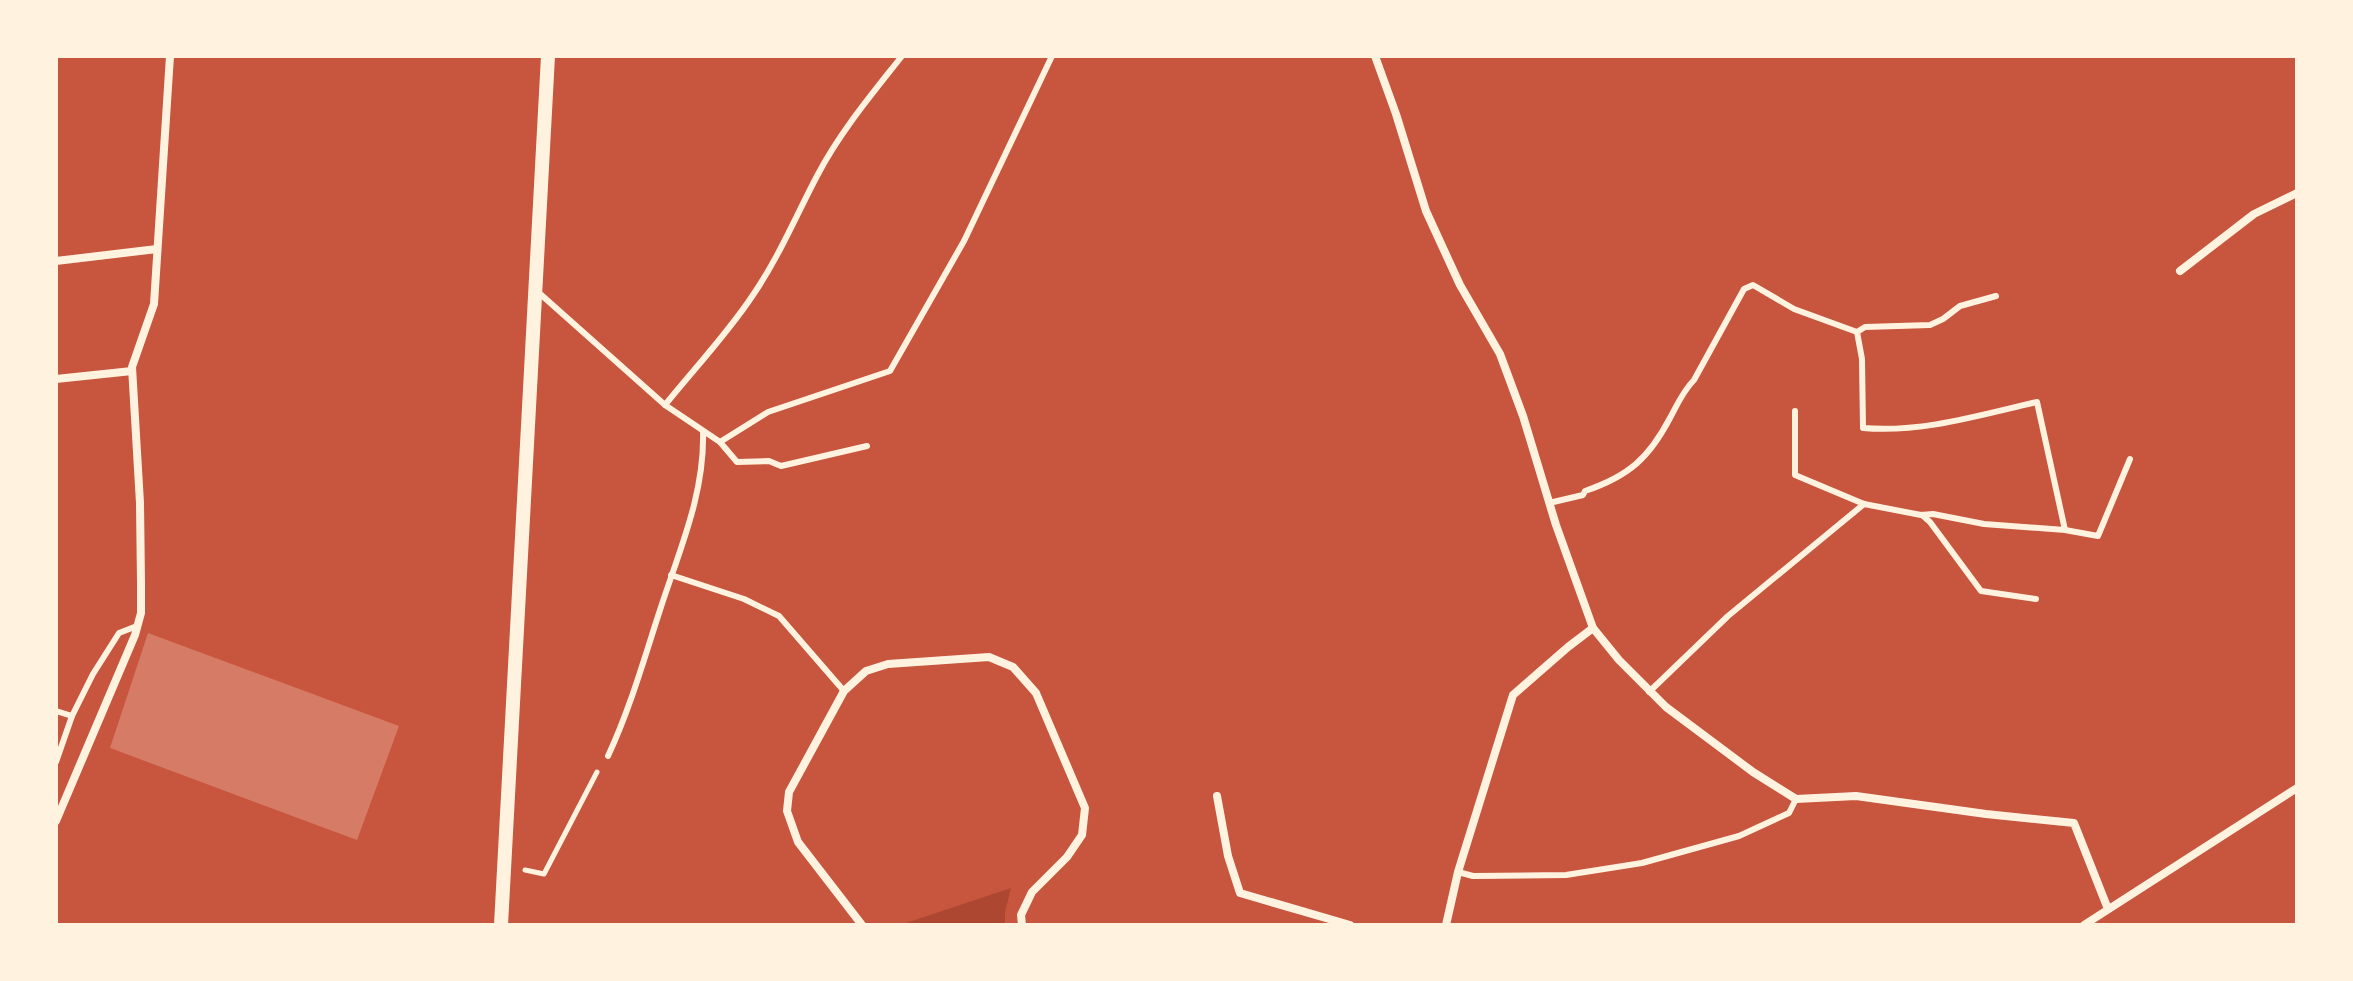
<svg xmlns="http://www.w3.org/2000/svg" width="2353" height="981" font-family="'Open Sans',sans-serif">
  <style>
    .green { fill: #ae4732 }
    .building { fill: #d67c66 }
    .lines { fill: none; stroke-linecap: round; stroke-linejoin: round }
    .path { stroke: #fff3e0; stroke-width: 5 }
    .service { stroke: #fff3e0; stroke-width: 6 }
    .minor { stroke: #fff3e0; stroke-width: 8 }
    .tertiary { stroke: #fff3e0; stroke-width: 14 }
  </style>
  <rect width="100%" height="100%" fill="#c8553d"/>
  <path class="green" d="M1011,888L1005,912V925H900Z"/>
  <path class="building" d="M148,633L399,726L357,840L110,748Z"/>
  <g class="lines">
    <path class="path" d="M525,870L544,874L597,772"/>
    <g class="service">
      <path d="M538,292L665,405L720,442L737,462L769,461L781,466L867,446"/>
      <path d="M1857,332L1865,327L1930,325L1943,319L1960,306L1996,296"/>
      <path d="M665,405C694,369 728,333 753,295C779,257 796,216 817,176C840,132 872,94 902,56"/>
      <path d="M720,442L768,412L890,371L964,241L1052,56"/>
      <path d="M1549,503L1583,495L1585,491C1629,476 1649,458 1670,418C1677,405 1683,391 1694,380L1744,289L1753,285L1794,309L1857,332L1862,359L1863,428C1922,433 1980,415 2037,402L2065,530L1984,524L1933,514L1921,515L1864,504L1795,475V411"/>
      <path d="M1922,515L1930,522L1981,591L2036,599"/>
      <path d="M2065,530L2098,536L2130,459"/>
      <path d="M671,575L744,599L779,616L844,691"/>
      <path d="M1649,692L1728,616L1864,504"/>
      <path d="M56,711L72,716"/>
      <path d="M608,756C630,709 644,659 660,610C679,551 705,494 703,431"/>
      <path d="M56,762L72,716L93,674L119,633L137,626"/>
      <path d="M1458,872L1473,876L1566,875L1642,863L1739,836L1789,813L1796,799"/>
    </g>
    <g class="minor">
      <path d="M1375,56L1396,114L1426,211L1460,285L1500,354L1523,416L1556,525L1593,628L1619,660L1666,707L1753,772L1796,799L1856,796L1986,814L2074,823L2108,909"/>
      <path d="M56,261L157,249"/>
      <path d="M2180,271L2254,214L2297,193"/>
      <path d="M56,379L132,371"/>
      <path d="M1217,796L1228,856L1240,893L1350,925"/>
      <path d="M56,821L135,635L141,613V583L140,503L132,367L154,304L170,56"/>
      <path d="M862,925L798,842L787,811L789,792L844,691L866,671L888,664L989,657L1013,667L1036,693L1085,808L1082,835L1067,857L1032,892L1021,915L1022,925"/>
      <path d="M1446,925L1458,872L1513,695L1568,647L1593,628"/>
      <path d="M2084,925L2297,788"/>
    </g>
    <path class="tertiary" d="M501,925L548,56"/>
  </g>
  <rect width="2353" height="981" fill="none" stroke="#fff3e0" stroke-width="116"/>
</svg>
